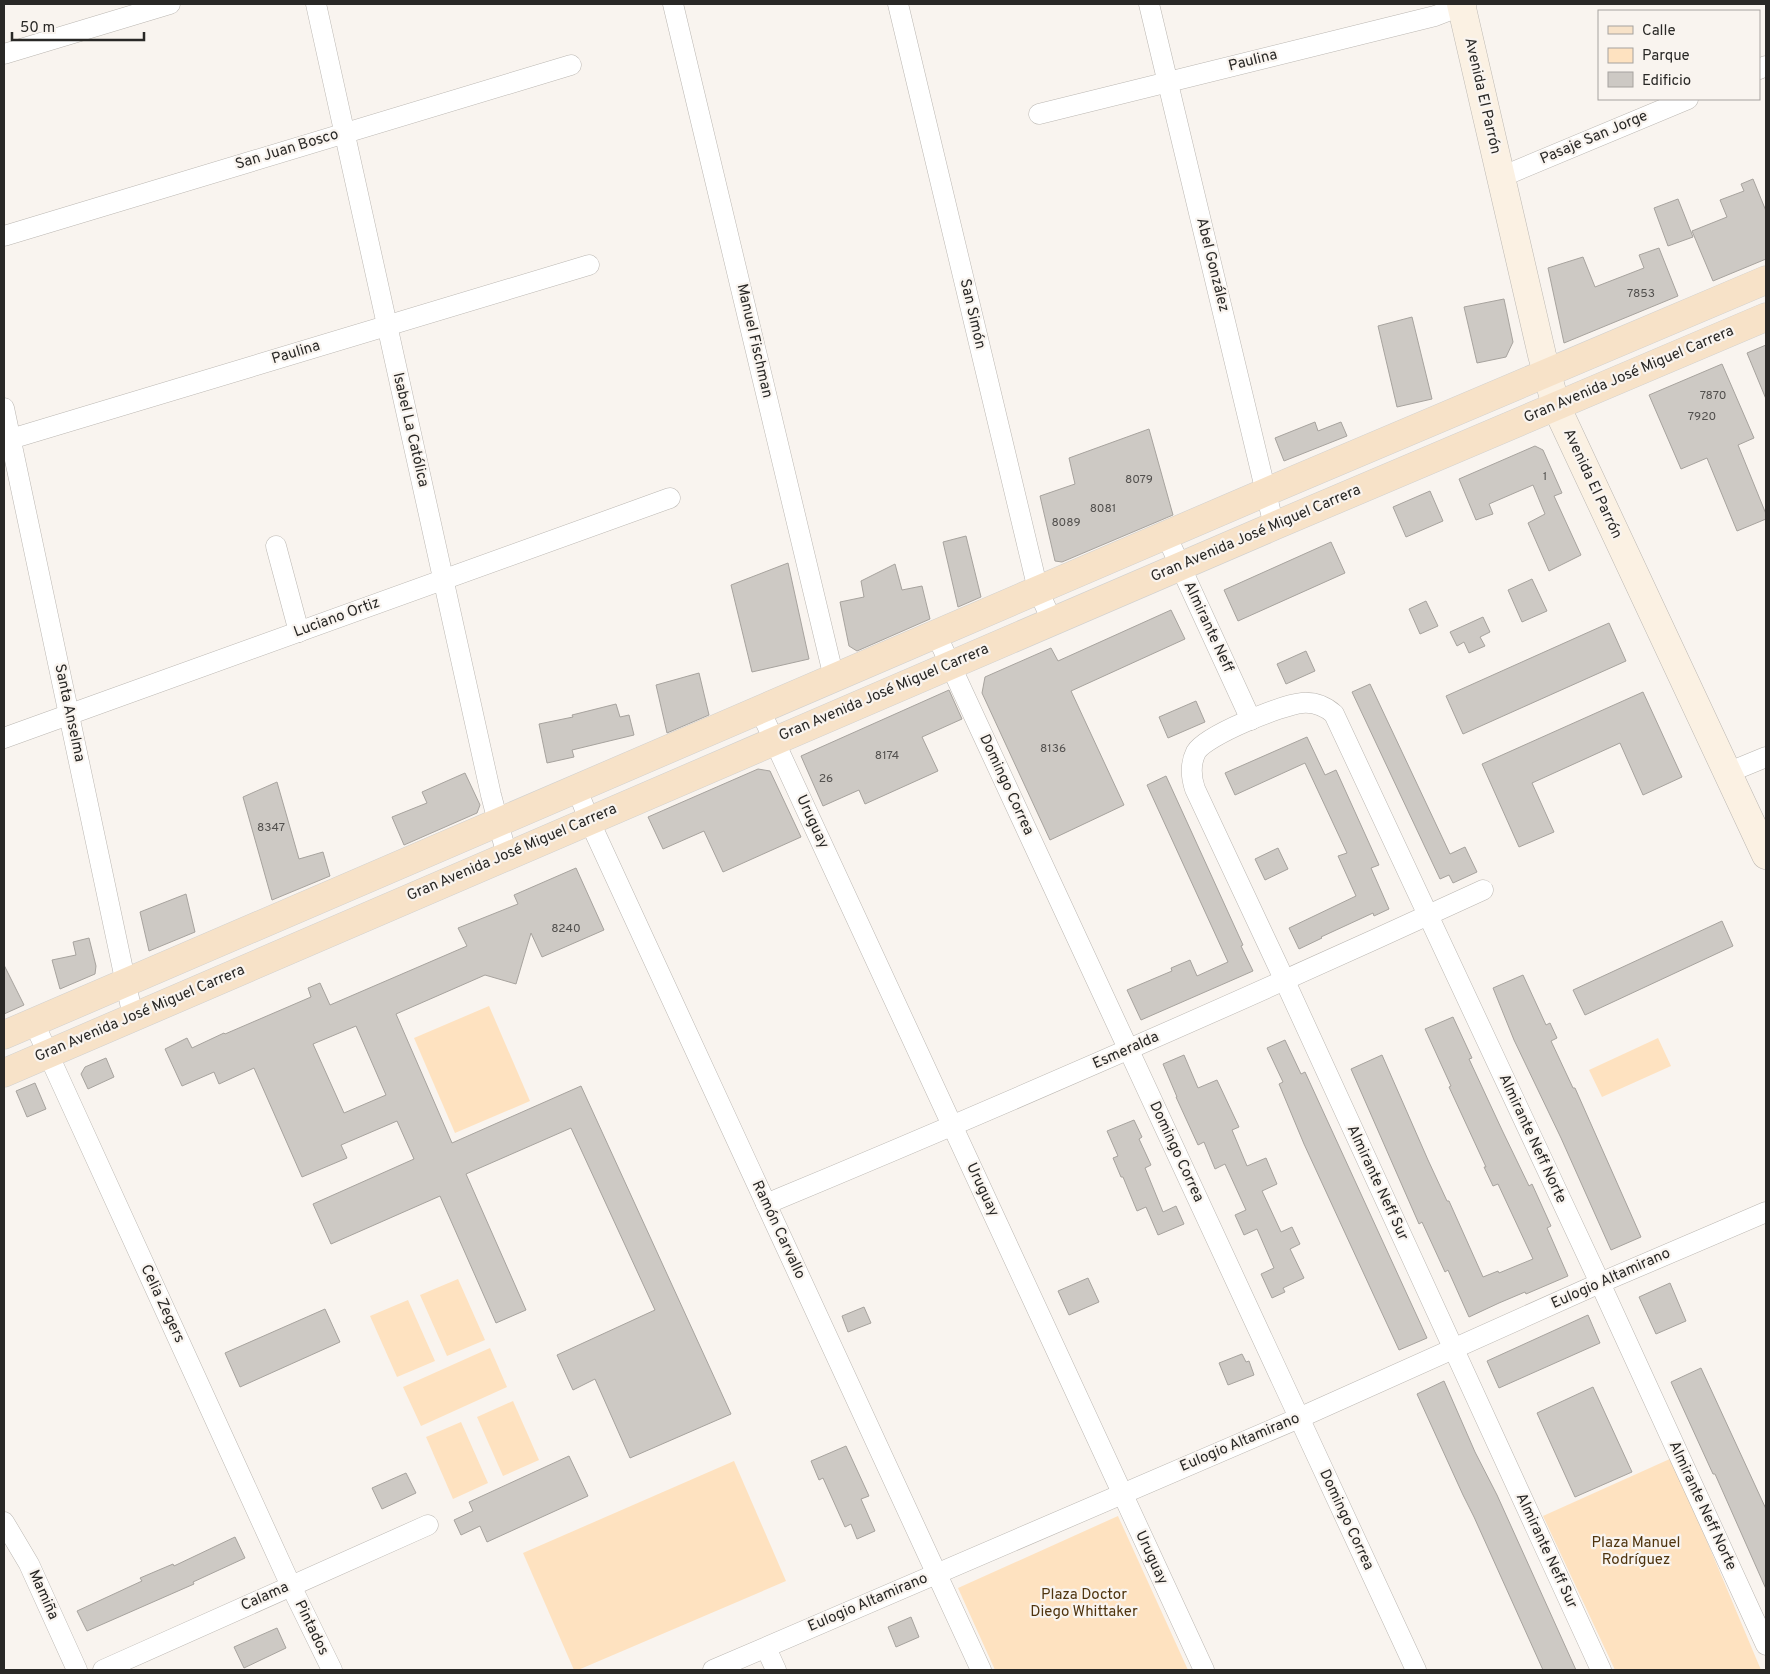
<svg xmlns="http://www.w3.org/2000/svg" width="1770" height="1674" font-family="Overpass,sans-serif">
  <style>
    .green { fill: #fee2c0 }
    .building { fill: #cdc9c4; stroke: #a7a39e; fill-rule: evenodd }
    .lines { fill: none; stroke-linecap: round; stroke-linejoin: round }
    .minor-casing { stroke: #bbb7b2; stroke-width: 21 }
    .secondary-casing { stroke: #bbb7b2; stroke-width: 29 }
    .primary-casing { stroke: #d0d0cf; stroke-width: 29 }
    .minor { stroke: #fff; stroke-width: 20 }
    .secondary { stroke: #fbf1e3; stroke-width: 28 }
    .primary { stroke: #f7e2c8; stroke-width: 28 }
    .labels { text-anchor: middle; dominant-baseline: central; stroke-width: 4.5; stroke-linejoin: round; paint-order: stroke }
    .number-label { font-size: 12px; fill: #52504e }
    .street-label { font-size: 15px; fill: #292826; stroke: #f9f4ef }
    .park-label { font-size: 15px; fill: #4f340e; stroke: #f9f4ef }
  </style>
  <rect width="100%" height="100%" fill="#f9f4ef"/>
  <g class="green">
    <path d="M489,1006L530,1101L455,1133L414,1038Z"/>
    <path d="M1658,1038L1671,1066L1602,1097L1589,1070Z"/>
    <path d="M458,1279L485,1340L447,1356L420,1295Z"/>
    <path d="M408,1300L435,1361L397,1377L370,1316Z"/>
    <path d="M490,1348L507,1387L421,1426L403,1387Z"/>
    <path d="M513,1401L539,1460L503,1476L477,1417Z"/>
    <path d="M461,1422L488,1483L453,1499L426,1437Z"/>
    <path d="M1672,1458L1761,1670H1615L1543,1516Z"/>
    <path d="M734,1461L786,1581L578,1670H574L523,1553Z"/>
    <path d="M1118,1516L1188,1670H995L958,1588Z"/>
  </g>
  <g class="building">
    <path d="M1753,179L1766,211V259L1713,281L1692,231L1727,217L1720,200L1744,191L1741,184Z"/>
    <path d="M1678,199L1693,237L1668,246L1654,208Z"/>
    <path d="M1659,248L1678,296L1564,343L1548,268L1583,257L1595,287L1644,268L1639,255Z"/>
    <path d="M1504,299L1513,342L1506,357L1477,363L1464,307Z"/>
    <path d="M1412,317L1432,399L1397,407L1378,326Z"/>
    <path d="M1766,345V399L1747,353Z"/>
    <path d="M1722,364L1754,438L1738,445L1766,514V519L1737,531L1707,458L1681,469L1649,395Z"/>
    <path d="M1315,422L1318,431L1341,422L1347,436L1284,461L1275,438Z"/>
    <path d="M1149,429L1173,515L1062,562L1055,561L1040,496L1075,484L1069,458Z"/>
    <path d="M1535,446L1543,450L1562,493L1554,496L1581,555L1549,571L1528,523L1545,514L1533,485L1489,504L1493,514L1476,520L1459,479Z"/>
    <path d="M1430,491L1443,521L1406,537L1393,507Z"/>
    <path d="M966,536L981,597L958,607L943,542Z"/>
    <path d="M1331,542L1345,573L1238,621L1224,590Z"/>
    <path d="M788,563L809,659L752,672L731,585Z"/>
    <path d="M895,564L902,590L922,586L930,619L857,651L849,646L840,602L864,597L861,581Z"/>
    <path d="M1532,579L1547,611L1522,622L1508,590Z"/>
    <path d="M1426,601L1438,626L1420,634L1409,609Z"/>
    <path d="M1171,610L1185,639L1071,691L1124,805L1050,840L982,693L985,677L1051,648L1058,661Z"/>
    <path d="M1483,617L1490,632L1480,637L1485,646L1469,653L1464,642L1457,646L1450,632Z"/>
    <path d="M1609,623L1626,661L1463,734L1446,696Z"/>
    <path d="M1306,651L1315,671L1286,684L1277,664Z"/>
    <path d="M699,673L709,715L667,733L656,685Z"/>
    <path d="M1370,684L1450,854L1465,847L1477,872L1453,883L1449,875L1440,879L1352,692Z"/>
    <path d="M949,690L962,719L922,737L938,771L865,804L859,790L823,806L801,756Z"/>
    <path d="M1643,692L1682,777L1643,795L1620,743L1532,783L1554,832L1519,847L1482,764Z"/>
    <path d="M1196,701L1205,722L1168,738L1159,717Z"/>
    <path d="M616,704L620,717L629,715L634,735L572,750L574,757L547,763L539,724L573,717L572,715Z"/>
    <path d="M1307,737L1325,775L1336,770L1379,865L1371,868L1389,909L1374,916L1373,913L1321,937L1322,938L1299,949L1289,928L1356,896L1338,856L1347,853L1305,763L1235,795L1225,773Z"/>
    <path d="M758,769L770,771L801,837L723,872L704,831L663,849L648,817Z"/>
    <path d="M465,773L480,805L477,813L404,845L392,817L427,803L422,792Z"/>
    <path d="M1166,776L1243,945L1241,946L1253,971L1141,1020L1127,990L1172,971L1171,968L1190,960L1197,976L1228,962L1147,785Z"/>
    <path d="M277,782L299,859L323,852L330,876L272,900L243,797Z"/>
    <path d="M1278,848L1288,869L1265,880L1255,859Z"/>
    <path d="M576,868L604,930L542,957L531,933L516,984L485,975L396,1014L452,1143L581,1086L731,1414L630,1458L595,1379L573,1390L557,1355L655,1310L571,1128L466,1174L526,1310L496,1323L440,1196L331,1244L313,1204L414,1159L397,1121L341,1145L347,1158L302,1177L254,1068L219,1084L214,1072L182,1086L165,1049L187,1038L192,1048L224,1033L225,1034L311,997L308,988L320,983L330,1005L467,946L458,928L518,904L514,895ZM356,1026L386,1095L344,1113L313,1044Z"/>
    <path d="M186,894L195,932L149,951L140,912Z"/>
    <path d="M1722,921L1733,946L1585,1015L1573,990Z"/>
    <path d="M89,938L96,966L95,974L60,989L52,960L76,955L73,942Z"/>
    <path d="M4,965L24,1005L4,1014Z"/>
    <path d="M1523,975L1546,1025L1550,1023L1557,1038L1551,1041L1573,1088H1575L1641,1237L1611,1250L1561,1138L1514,1040L1493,988Z"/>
    <path d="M1453,1017L1472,1058L1469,1059L1502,1130L1529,1186L1532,1184L1551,1226L1547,1228L1568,1276L1526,1294L1525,1292L1499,1303L1469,1317L1448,1270L1445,1272L1422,1222L1419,1224L1351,1069L1382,1055L1428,1160L1447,1201H1449L1483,1277L1498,1271L1499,1273L1533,1259L1498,1184L1493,1186L1484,1167H1486L1449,1087L1451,1086L1425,1029Z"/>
    <path d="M1285,1040L1301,1074L1305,1072L1427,1338L1399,1350L1304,1144L1279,1084L1283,1082L1267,1048Z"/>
    <path d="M1184,1055L1198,1088L1217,1080L1239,1127L1232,1130L1247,1166L1266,1158L1277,1184L1262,1191L1281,1232L1292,1227L1300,1244L1290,1249L1304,1278L1283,1288L1285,1292L1272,1298L1261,1274L1274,1268L1257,1229L1244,1235L1235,1215L1246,1210L1225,1164L1215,1169L1204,1142L1198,1145L1176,1097H1177L1163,1064Z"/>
    <path d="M106,1058L114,1077L88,1089L81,1074L85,1067Z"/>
    <path d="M35,1083L46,1109L27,1117L16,1091Z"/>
    <path d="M1134,1120L1142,1137L1139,1139L1151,1165L1145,1168L1163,1212L1176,1206L1184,1224L1158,1235L1146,1207L1137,1211L1123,1177H1121L1113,1158L1118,1156L1107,1131Z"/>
    <path d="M1088,1278L1099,1302L1069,1315L1058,1291Z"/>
    <path d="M1670,1283L1686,1321L1656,1334L1639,1297Z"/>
    <path d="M864,1307L871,1323L848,1332L842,1316Z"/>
    <path d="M325,1309L340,1342L240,1387L225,1353Z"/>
    <path d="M1588,1315L1600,1343L1499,1388L1487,1361Z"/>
    <path d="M1242,1354L1246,1362L1249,1361L1254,1375L1228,1385L1219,1363Z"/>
    <path d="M1701,1368L1766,1509V1589L1715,1474H1713L1671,1382Z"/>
    <path d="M1444,1381L1475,1452L1497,1495L1576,1670H1543L1474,1517L1463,1495L1417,1394Z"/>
    <path d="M1593,1387L1632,1472L1575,1497L1537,1413Z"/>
    <path d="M846,1446L869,1496L861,1499L875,1531L857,1539L851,1524L845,1527L823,1478L819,1480L811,1461Z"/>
    <path d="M569,1456L588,1496L487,1542L480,1526L461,1535L454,1520L473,1511L469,1502Z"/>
    <path d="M406,1473L416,1493L382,1509L372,1488Z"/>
    <path d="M235,1537L245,1558L193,1582L194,1584L87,1631L77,1611L142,1581L140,1578L173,1564L174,1566Z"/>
    <path d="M911,1617L919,1637L896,1647L888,1627Z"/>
    <path d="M277,1628L286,1648L244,1668L234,1647Z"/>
  </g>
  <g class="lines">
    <defs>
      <g id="minor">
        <path d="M316,4L491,795L507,856"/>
        <path d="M673,4L834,678"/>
        <path d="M898,4L1038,590L1052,621"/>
        <path d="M1149,4L1274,526"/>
        <path d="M4,54L170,4"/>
        <path d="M1759,69L1766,66"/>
        <path d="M1039,114L1435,16L1466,4"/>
        <path d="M1501,177L1688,99"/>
        <path d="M4,236L571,65"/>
        <path d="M4,408L133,1017"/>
        <path d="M4,441L589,265"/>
        <path d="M1166,535L1251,720"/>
        <path d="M276,546L299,632"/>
        <path d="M936,634L1416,1670"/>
        <path d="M760,710L1204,1670"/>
        <path d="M4,738L670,498"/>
        <path d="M1727,773L1766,757"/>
        <path d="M577,789L589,820L981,1670"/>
        <path d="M34,1023L291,1586L332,1670"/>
        <path d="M766,1204C1007,1104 1246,999 1483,890"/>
        <path d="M4,1522L29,1564L77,1670"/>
        <path d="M766,1648L776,1670"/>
        <path d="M103,1670L428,1525"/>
        <path d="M713,1670L1299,1418L1600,1283L1766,1212"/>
        <path d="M1601,1670L1278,966L1195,789C1191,777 1190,764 1196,752C1206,735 1282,705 1302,703C1314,702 1325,706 1334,714L1600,1283L1766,1645"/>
      </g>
      <path id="secondary" d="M1461,4L1542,355L1556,406L1766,855"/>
      <g id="primary">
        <path d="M4,1035L1266,492L1766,280"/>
        <path d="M4,1073L1274,526L1766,317"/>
      </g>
    </defs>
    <use href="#minor" class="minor-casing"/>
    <use href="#secondary" class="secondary-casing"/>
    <use href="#primary" class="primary-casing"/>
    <use href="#minor" class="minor"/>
    <use href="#secondary" class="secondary"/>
    <use href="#primary" class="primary"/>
  </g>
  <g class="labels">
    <g class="number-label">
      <text x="1641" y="294">7853</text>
      <text x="1713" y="396">7870</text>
      <text x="1702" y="417">7920</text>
      <text x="1545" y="477">1</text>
      <text x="1139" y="480">8079</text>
      <text x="1103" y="509">8081</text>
      <text x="1066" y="523">8089</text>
      <text x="1053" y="749">8136</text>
      <text x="887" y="756">8174</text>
      <text x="826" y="779">26</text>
      <text x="271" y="828">8347</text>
      <text x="566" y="929">8240</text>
    </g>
    <g class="street-label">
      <text transform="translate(1253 61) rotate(-14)">Paulina</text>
      <text transform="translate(1482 96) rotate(77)">Avenida El Parrón</text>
      <text transform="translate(1594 138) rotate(-23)">Pasaje San Jorge</text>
      <text transform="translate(287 150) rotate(-17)">San Juan Bosco</text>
      <text transform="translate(1212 265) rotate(76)">Abel González</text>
      <text transform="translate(972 314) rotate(77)">San Simón</text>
      <text transform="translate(754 341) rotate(77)">Manuel Fischman</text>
      <text transform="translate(296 353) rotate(-17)">Paulina</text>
      <text transform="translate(1629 375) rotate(-23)">Gran Avenida José Miguel Carrera</text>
      <text transform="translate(410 430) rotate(77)">Isabel La Católica</text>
      <text transform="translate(1592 484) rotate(65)">Avenida El Parrón</text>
      <text transform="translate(1256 534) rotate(-23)">Gran Avenida José Miguel Carrera</text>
      <text transform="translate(337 618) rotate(-20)">Luciano Ortiz</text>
      <text transform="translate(1208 627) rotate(65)">Almirante Neff</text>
      <text transform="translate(884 693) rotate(-23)">Gran Avenida José Miguel Carrera</text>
      <text transform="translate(69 713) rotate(78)">Santa Anselma</text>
      <text transform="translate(1006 785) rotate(65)">Domingo Correa</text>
      <text transform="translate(812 822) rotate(65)">Uruguay</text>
      <text transform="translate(512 853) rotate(-23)">Gran Avenida José Miguel Carrera</text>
      <text transform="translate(140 1014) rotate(-23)">Gran Avenida José Miguel Carrera</text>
      <text transform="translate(1126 1051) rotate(-24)">Esmeralda</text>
      <text transform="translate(1532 1139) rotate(65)">Almirante Neff Norte</text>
      <text transform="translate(1176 1152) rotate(65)">Domingo Correa</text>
      <text transform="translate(1377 1183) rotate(65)">Almirante Neff Sur</text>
      <text transform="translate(982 1190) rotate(65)">Uruguay</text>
      <text transform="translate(778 1230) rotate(65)">Ramón Carvallo</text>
      <text transform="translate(1611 1279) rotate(-24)">Eulogio Altamirano</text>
      <text transform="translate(162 1304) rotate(65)">Celia Zegers</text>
      <text transform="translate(1240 1443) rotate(-23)">Eulogio Altamirano</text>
      <text transform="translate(1702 1506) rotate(65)">Almirante Neff Norte</text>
      <text transform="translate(1346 1520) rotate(65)">Domingo Correa</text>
      <text transform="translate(1546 1551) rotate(65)">Almirante Neff Sur</text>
      <text transform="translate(1151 1558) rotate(65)">Uruguay</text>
      <text transform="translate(43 1595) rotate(66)">Mamiña</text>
      <text transform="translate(265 1597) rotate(-24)">Calama</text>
      <text transform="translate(868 1603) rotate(-23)">Eulogio Altamirano</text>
      <text transform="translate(311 1628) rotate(64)">Pintados</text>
    </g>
    <g class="park-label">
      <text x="1636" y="1543">Plaza Manuel<tspan x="1636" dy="17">Rodríguez</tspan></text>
      <text x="1084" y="1595">Plaza Doctor<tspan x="1084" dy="17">Diego Whittaker</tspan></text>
    </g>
  </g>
  <rect width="1770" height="1674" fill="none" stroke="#292826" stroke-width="10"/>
  <rect x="1598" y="10" width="162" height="90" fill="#f9f4ef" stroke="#a6a29f"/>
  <rect x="1608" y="26" width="25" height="8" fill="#f7e2c8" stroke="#a6a29f"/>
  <text x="1642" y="35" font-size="15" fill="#292826">Calle</text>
  <rect x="1608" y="48" width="25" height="15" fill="#fee2c0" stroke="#a6a29f"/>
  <text x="1642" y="60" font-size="15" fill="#292826">Parque</text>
  <rect x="1608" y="72" width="25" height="15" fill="#cdc9c4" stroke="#a6a29f"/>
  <text x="1642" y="85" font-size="15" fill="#292826">Edificio</text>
  <path d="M12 32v8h132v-8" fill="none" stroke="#292826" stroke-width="2.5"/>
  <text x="20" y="32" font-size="15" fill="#292826" stroke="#f9f4ef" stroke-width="4" paint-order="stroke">50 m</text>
</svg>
